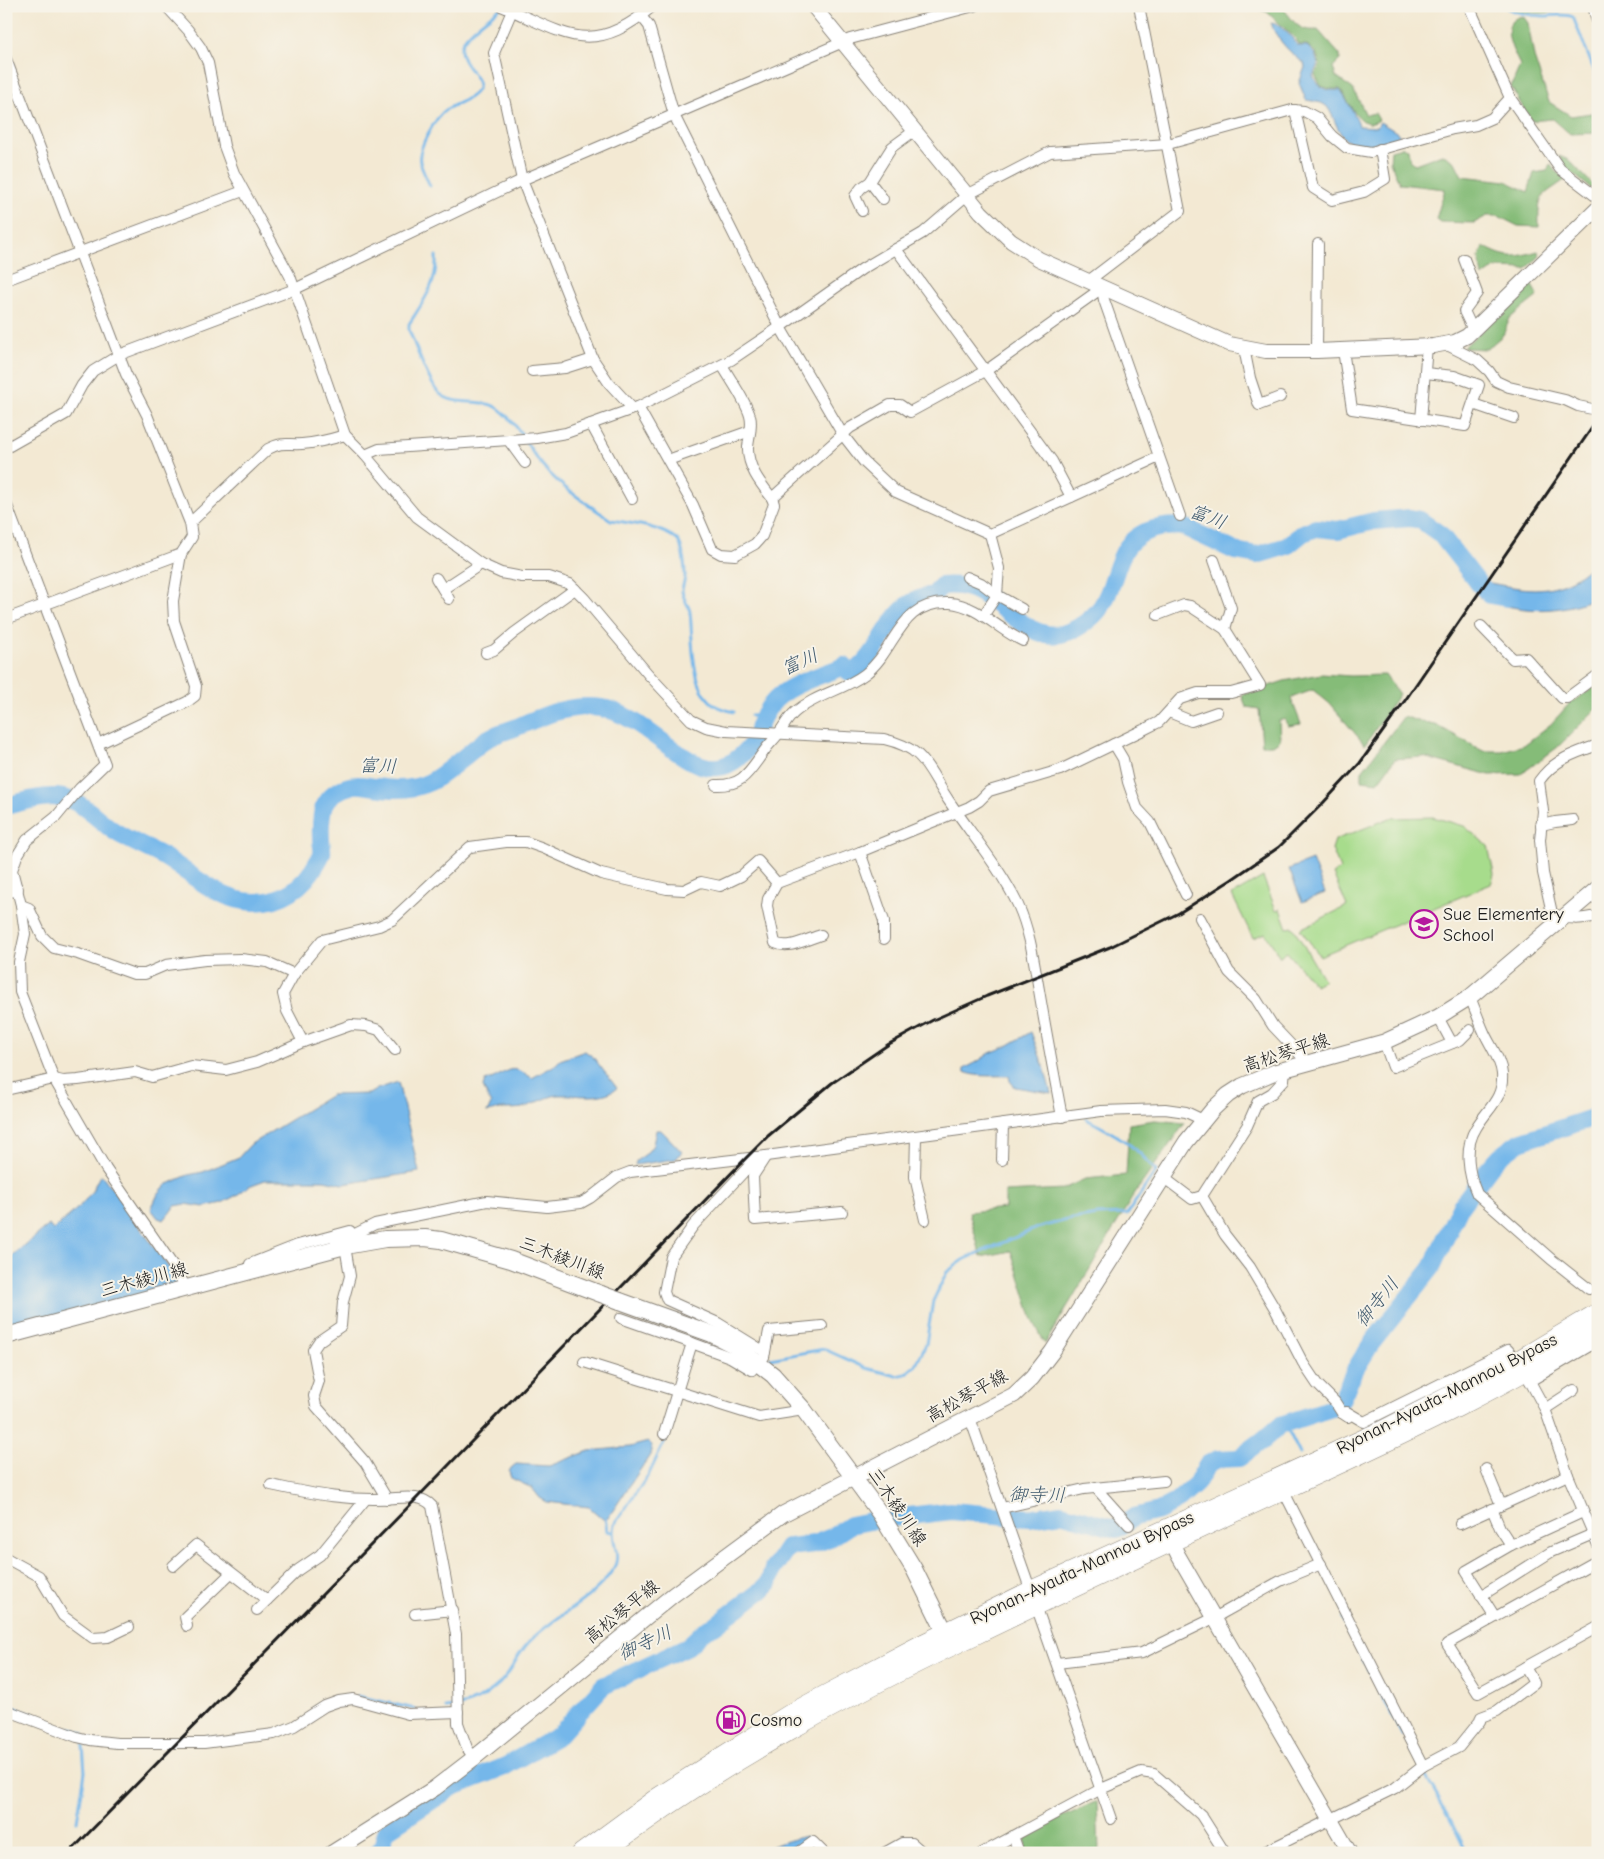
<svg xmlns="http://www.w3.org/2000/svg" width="1604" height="1859" font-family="'Comic Neue','Klee One',sans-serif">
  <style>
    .green { fill: #a7dc8c; stroke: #627c54 }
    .forest { fill: #85bc78; stroke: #506c4a }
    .water { fill: #75b7ea; stroke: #486a83 }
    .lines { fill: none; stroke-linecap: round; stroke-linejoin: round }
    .stream { stroke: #75b7ea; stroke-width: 3 }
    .river { stroke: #75b7ea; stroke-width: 18 }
    .minor-casing { stroke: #888278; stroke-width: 12 }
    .tertiary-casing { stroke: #888278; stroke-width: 16 }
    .secondary-casing { stroke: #888278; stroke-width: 17 }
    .primary-casing { stroke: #888278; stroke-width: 18 }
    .trunk-casing { stroke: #888278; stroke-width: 19 }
    .minor { stroke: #fff; stroke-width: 10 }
    .tertiary { stroke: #fff; stroke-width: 14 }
    .secondary { stroke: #fff; stroke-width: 15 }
    .primary { stroke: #fff; stroke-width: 16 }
    .trunk { stroke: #fff; stroke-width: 18 }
    .rail { stroke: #1c1c1c; stroke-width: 3 }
    .primary-bridge-casing { stroke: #888278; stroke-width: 18; stroke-linecap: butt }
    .primary-bridge { stroke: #fff; stroke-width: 16 }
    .labels { text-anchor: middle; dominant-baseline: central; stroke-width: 4; stroke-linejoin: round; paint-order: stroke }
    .poi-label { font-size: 18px; fill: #1c1c1c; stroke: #f7f3e8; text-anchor: start }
    .street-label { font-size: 18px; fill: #1c1c1c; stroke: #f7f3e8 }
    .water-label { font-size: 19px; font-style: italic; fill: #405a6e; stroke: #f7f3e8 }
  </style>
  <rect width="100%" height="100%" fill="#f7f3e8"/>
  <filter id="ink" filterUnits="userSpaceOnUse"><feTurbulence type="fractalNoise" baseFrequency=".02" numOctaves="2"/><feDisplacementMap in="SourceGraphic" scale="10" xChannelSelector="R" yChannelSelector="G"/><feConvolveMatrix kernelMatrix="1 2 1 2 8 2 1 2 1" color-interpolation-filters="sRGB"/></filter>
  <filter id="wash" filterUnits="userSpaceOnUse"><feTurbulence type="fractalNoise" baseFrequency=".0096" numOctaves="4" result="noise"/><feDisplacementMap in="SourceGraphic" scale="20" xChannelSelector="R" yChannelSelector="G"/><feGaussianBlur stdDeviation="1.12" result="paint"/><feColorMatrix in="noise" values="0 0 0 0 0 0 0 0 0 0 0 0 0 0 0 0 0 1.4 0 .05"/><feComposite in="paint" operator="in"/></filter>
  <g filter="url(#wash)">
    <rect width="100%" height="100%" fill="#f3e9d3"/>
    <g class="green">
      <path d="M1507,6H1578C1555,13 1530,17 1507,6Z"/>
      <path d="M1433,817L1464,826L1488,846L1494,874L1491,884L1320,956L1300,929L1347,906L1333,874L1340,869L1332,849L1335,840L1390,818Z"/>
      <path d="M1263,877L1276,910L1280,909L1287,928L1293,927L1324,980L1315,985L1287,952L1280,957L1265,933L1253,938L1232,895Z"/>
    </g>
    <g class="forest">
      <path d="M1257,6H1281C1294,20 1296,32 1318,30L1340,55V60L1333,67L1336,77L1353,89L1366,115L1375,113L1379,120C1361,134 1348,99 1340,89H1330L1321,86L1315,75L1320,65L1316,53L1307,45H1299L1296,39L1267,12L1258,9Z"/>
      <path d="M1523,16L1528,23L1534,57L1549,102L1571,116L1598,112V133L1570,134L1553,119L1531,121L1511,87L1520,65C1512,50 1497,20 1523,16Z"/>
      <path d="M1402,147L1408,149L1410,161L1415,164L1442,154L1455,162L1462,176L1506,181L1528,192L1534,173L1547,171L1550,164L1555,171L1566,179C1540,198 1538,193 1539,227L1518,226L1498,216H1487L1474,223L1440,222L1436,219L1445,189L1400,184L1390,162L1391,150Z"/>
      <path d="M1559,156L1569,160L1598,190V194L1567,169Z"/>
      <path d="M1483,246C1506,259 1514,258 1538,251L1540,256L1526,269L1495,268L1482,277L1479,257Z"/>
      <path d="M1531,284L1538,296L1510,318L1503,335L1487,349L1463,348Z"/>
      <path d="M1321,674L1351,676L1385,675L1399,694L1365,745L1329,703L1313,690L1291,698L1301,724L1288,726L1284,719L1279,721L1280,740L1273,745H1262L1259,709L1246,707L1242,695L1284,681Z"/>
      <path d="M1595,687L1598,690V707L1558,747L1521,774L1490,775L1423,757L1395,759L1378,782L1362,780V771L1404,716L1414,720L1438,726L1483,751H1502L1524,745L1551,724L1570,703Z"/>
      <path d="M1155,1120L1185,1123L1135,1193L1045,1344L1033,1320L1011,1251L981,1257L969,1212L1005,1208V1192L1063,1189L1085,1179L1126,1175L1129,1124Z"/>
      <path d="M1097,1801L1099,1850L1100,1853H1026L1025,1835Z"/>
    </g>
    <g class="water">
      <path d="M1271,23C1281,24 1293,38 1298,46H1307L1315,54L1318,64L1313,76C1321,89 1324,91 1340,90C1344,96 1359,120 1359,126L1377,127L1380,122L1398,133L1400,137C1387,140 1372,146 1358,145C1338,142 1337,121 1328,108C1324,102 1312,101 1306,100L1299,83L1305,67L1304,63C1290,53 1276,39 1271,23Z"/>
      <path d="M1598,560V596C1563,615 1515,613 1479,597L1490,583C1536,592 1561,595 1598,560Z"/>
      <path d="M1312,860L1325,893L1302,902L1289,869Z"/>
      <path d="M1031,1032L1045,1070L1051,1093L1015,1087L1010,1081L1009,1076C993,1075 980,1078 964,1072V1069L977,1062L990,1053L1007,1046Z"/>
      <path d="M585,1051L593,1057L617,1088C600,1101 578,1094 559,1095C550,1095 533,1105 522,1108C510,1110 499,1107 487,1113L491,1104L483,1087L485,1081C508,1075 507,1060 532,1078L555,1065L560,1060Z"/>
      <path d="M398,1082L419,1172L343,1184L324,1180H265L249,1186L237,1195L222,1203L204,1207L186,1204L175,1206L164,1220L158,1218L151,1209L158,1194L166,1185L188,1175L203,1172L239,1157L251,1144L331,1095L369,1094L377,1089Z"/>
      <path d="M656,1130H661L682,1152L676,1159L635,1165L636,1161L646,1154L653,1145Z"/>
      <path d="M102,1175L170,1269L179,1285L6,1330V1261L49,1225L53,1230C65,1219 80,1208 90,1194C95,1188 96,1179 102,1175Z"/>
      <path d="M648,1442L652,1445L650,1455L608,1518L604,1520L589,1507L547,1502L540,1498L532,1488L511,1478L509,1472L511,1468L516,1464L549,1466L589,1451L630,1447Z"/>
      <path d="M806,1836L808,1842L788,1853H759C774,1844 789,1840 806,1836Z"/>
    </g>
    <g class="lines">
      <g class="stream">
        <path d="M1504,6C1514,13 1532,16 1544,16C1554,16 1564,13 1573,17L1598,80"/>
        <path d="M430,186C427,179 422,170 420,162C417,149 436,116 447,109C457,103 473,99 478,88C482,77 460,65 461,48C461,35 490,17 500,8"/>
        <path d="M436,256C438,283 423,302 409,324V330C415,345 428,382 439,393C454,407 477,398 494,406C505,411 516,426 523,436"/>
        <path d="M526,442C547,478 571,493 605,516L611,520C630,523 663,527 677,540C683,544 685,568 685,576C685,581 682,586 682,591C683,599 689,605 690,612C693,639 690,684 712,703C717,708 727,710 734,712"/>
        <path d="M751,716L763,715"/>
        <path d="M770,1359L824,1349L866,1368L897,1376L905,1374L916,1365L926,1344L933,1301L947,1272L965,1259L1037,1228L1067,1220L1097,1215L1127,1214L1156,1171C1134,1144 1116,1134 1086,1119"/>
        <path d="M1285,1424L1300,1454"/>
        <path d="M605,1517L607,1531L612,1532"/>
        <path d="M1342,1618L1402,1735"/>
        <path d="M358,1696L415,1709"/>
        <path d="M6,1704L33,1715"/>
        <path d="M446,1708C464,1706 478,1702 492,1690C512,1675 514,1658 529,1642C554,1615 594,1601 613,1569C623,1554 609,1540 614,1525L649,1474L667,1436"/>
        <path d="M70,1729L83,1733"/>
        <path d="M189,1738L216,1737"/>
        <path d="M1422,1771L1447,1813L1467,1853"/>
        <path d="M77,1821L85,1772L83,1745"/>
      </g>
      <g class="river">
        <path d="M6,806C21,802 41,796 57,797C81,799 95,818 114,831C129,841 148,848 164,857C192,874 220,902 255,902C282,902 304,887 317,863C317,863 322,855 322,854C323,850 321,843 321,839C320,813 321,794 350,786C358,783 366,786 375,787C393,790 414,790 430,782C447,773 468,753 484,741C492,735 503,732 512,729C541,717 569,703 601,708C644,714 683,772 718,767C732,766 747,752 754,740C757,736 758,730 759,726C764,712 771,702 783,693C801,680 824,675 844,666L851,674C887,652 886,601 934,595L941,586C950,585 959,585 968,588C1001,598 1031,647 1068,632C1080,628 1093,618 1101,607C1120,579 1113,540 1154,529C1164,527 1173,525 1184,527L1235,551L1257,555L1287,546L1303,533L1316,528L1338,530L1374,521L1410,518L1420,520L1440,534L1479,584L1490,595L1507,598"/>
        <path d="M377,1853C386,1847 382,1838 387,1830L453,1787L504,1767L559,1735L603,1686L688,1646L704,1631L714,1626L762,1590L769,1583L773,1569L787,1548L790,1547L814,1544L832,1537L850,1525L875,1520L951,1511L1029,1518L1061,1513L1117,1529L1134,1517L1159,1511L1176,1502L1196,1484L1208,1464L1218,1459L1239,1458L1263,1440L1280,1425L1332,1408L1340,1402L1356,1368L1371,1344L1431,1269L1460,1207L1490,1167L1500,1156L1519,1142L1592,1118L1598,1114"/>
      </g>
    </g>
  </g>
  <g filter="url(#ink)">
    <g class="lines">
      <defs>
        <g id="minor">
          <path d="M166,6L188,30L201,48L208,63L224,146L234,173L290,276L345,435L365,455L417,517L481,564L501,573L522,577H549L570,584L584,598L648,674L691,720L706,727L726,731L884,739C927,749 927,769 949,801C972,835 1000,868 1018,905C1030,931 1034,962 1039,990C1046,1032 1054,1074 1062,1117"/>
          <path d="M501,6C565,33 591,59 653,6"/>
          <path d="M514,6L494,53L522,180L593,359L609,383L632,408"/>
          <path d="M1469,6L1510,98L1560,169L1598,198"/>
          <path d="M1593,6L1598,25"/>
          <path d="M641,16L649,26L674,115L780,327L843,435L864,462L896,492L990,534L1159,457"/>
          <path d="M6,59L126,374L147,415L190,523"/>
          <path d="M1295,110L1313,188L1332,200L1364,192L1385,179L1380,149"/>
          <path d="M870,182L883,199"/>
          <path d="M862,211L855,196L861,188L870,182L892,147L914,131"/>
          <path d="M896,249L1052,461L1071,497"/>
          <path d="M1464,259L1477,293L1464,311L1473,330"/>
          <path d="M6,280L243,191"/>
          <path d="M1087,282L1180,211L1139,6"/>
          <path d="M1445,344L1477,360L1489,371L1496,381L1509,387L1565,400L1578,406L1592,409"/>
          <path d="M1244,348L1250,378L1259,405L1280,397"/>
          <path d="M1343,350L1352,409L1465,426L1479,385L1454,376L1425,373"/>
          <path d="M1317,351L1318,244"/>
          <path d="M722,365C730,379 746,401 750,416C753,426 749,436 748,447C747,467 761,484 772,498"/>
          <path d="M532,371L565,368L593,359"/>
          <path d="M1473,404L1514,418"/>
          <path d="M638,407L693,505L712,549L721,554L735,555L755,544L762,536L774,504L772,498L850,428L890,405H900L910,412L987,370L1102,288L1104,300L1180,516"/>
          <path d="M1421,420L1427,346"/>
          <path d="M591,424L632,499"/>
          <path d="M509,441L525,463"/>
          <path d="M6,448L66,414L82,385L93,371L119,355L295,289L522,180L850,39L974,6"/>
          <path d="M365,455L379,449L537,438L566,433L591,424L638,407L731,360L780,327L862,269L923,233L967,195L1050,152L1168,144L1292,110L1304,111L1317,118L1332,136L1347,148L1371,152L1453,129L1476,125L1492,118L1510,98"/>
          <path d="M668,460L750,431"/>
          <path d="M6,503L105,764L80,788L56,817L27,840L17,856L12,870L21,905L25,934L19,962L20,992L54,1079L106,1169L174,1267L187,1289"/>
          <path d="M1214,560L1231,608L1225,629"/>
          <path d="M967,577L981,583L997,595L1022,609"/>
          <path d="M436,578L449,599"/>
          <path d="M443,589L481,564"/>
          <path d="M983,616L997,595L999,568L990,534"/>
          <path d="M6,619L181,554L192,537L190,523L268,449C283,441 286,445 302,444C317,443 332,439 345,435"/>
          <path d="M1481,626L1513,659L1526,658L1562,698H1567L1598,675"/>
          <path d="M486,653L494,650L514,633L575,589"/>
          <path d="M1169,712L1191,721L1217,712"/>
          <path d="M98,744L187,702L195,696L196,686L174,621L173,601L181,554"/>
          <path d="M1114,744L1123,759L1128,782L1137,808L1150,822L1186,895"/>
          <path d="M1598,745C1574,753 1554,760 1539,781L1543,811L1540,840L1543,873L1552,913C1568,921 1581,919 1598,916"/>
          <path d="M716,785C744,786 749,771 765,750C769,744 775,739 779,733C784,726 788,718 795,712C815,695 844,690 865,674C897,650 898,600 950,603C977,605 999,630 1023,641"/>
          <path d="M1541,825L1555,822L1573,820"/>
          <path d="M860,852L884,921V939"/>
          <path d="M777,883L768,899L767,906L775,943C789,950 807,939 821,935"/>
          <path d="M21,905L29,908L42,936L54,948L78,954L134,974H145L166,965L205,960L241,959L267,962L294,974L322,940L379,926L392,920L470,847L506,842H526L543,848L601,874L667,889L684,890L701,882L720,886L741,876L758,861L777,883L860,852L969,807L979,801L989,791L1060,770L1143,730L1159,722L1180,699L1198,693H1231L1260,685L1225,629L1190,606L1184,605L1158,615"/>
          <path d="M1200,918L1229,972L1256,999L1273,1026L1308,1063"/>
          <path d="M294,974L283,994L287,1011L303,1042"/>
          <path d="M1470,997C1475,1009 1479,1021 1484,1032C1490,1046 1501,1059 1502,1074C1504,1099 1487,1109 1476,1128C1464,1147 1468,1174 1477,1194L1551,1259L1589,1289"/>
          <path d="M1438,1017L1452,1043"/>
          <path d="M1384,1042L1393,1067L1460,1040L1470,1030"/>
          <path d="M6,1090L54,1079L63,1081L78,1080L135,1072L152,1077L191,1066L226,1070L257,1062L303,1042L351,1025L366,1026L379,1030L395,1050"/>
          <path d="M916,1136L915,1177L925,1220"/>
          <path d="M766,1156L753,1176L755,1220L842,1212"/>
          <path d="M755,1157L752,1163L693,1226L671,1257L664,1292L667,1300L718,1323L765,1352"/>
          <path d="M1002,1160L1003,1124"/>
          <path d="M1163,1177L1192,1199L1202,1196L1247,1126L1258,1101L1272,1093L1284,1080L1285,1069"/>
          <path d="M1202,1196L1225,1235L1250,1267L1275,1309L1303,1363L1317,1384L1335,1402L1342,1413L1348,1417"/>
          <path d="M335,1244L375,1224L487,1201L547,1207L581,1203L590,1198L617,1177L630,1172L766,1156L1101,1111L1165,1109L1186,1112L1203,1120"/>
          <path d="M345,1246L350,1276L343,1302L341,1326L319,1341L313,1350L319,1381L314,1396L316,1406L365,1462L387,1499"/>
          <path d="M250,1264L298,1245L350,1231"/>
          <path d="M621,1318L692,1343L664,1434"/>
          <path d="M692,1343L730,1357L752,1370L758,1362"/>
          <path d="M764,1357L769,1331L822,1326"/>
          <path d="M584,1362L759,1417L804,1410"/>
          <path d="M1530,1381L1598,1341"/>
          <path d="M1545,1409L1574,1390"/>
          <path d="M1342,1413L1347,1412L1364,1422L1508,1350L1525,1372L1545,1409L1568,1475L1598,1545"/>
          <path d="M970,1418L1111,1819"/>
          <path d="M1486,1469L1501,1505"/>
          <path d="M271,1485C313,1494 353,1502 396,1498C408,1497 424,1496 432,1506L456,1634L458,1723L467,1748L474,1758"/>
          <path d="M1095,1487L1129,1525"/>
          <path d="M1283,1490L1423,1766"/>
          <path d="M1002,1508L1084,1489L1164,1481"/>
          <path d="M1492,1509L1500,1528L1511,1545"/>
          <path d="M1460,1524L1568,1475"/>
          <path d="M6,1558L39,1576L63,1616L93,1638L108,1637L129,1627"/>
          <path d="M1598,1560L1447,1644L1478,1693L1598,1627"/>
          <path d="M173,1566L196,1545L267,1600"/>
          <path d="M1481,1596L1551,1552L1593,1534"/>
          <path d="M257,1610L298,1570L320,1555L365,1500"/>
          <path d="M415,1614L453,1610"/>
          <path d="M1495,1617L1466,1571L1511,1545L1583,1512"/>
          <path d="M187,1626L185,1617L231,1573"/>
          <path d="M1057,1663L1142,1653L1214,1618L1282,1580L1321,1564"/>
          <path d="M6,1710L77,1737L90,1740L117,1743H204L274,1734L294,1726L325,1706L339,1701L353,1699L408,1714L458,1712"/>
          <path d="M1013,1836L1019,1853"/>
          <path d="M798,1853L813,1842L824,1853"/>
          <path d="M884,1853L902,1843H912L920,1850"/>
          <path d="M982,1853L1101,1789L1141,1772L1154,1774L1201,1815L1225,1853"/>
          <path d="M1262,1853L1395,1788L1423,1766L1459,1747L1480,1721L1481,1717L1497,1711L1534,1683L1525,1667"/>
        </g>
        <g id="tertiary">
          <path d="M813,6L981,212L1011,241L1039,259L1229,344L1266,351H1317L1433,346L1455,342L1467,336L1598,208"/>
          <path d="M6,890L16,889"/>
          <path d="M1168,1534L1178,1555L1350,1853"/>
        </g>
        <path id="secondary" d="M332,1853L435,1788L474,1758L673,1595L783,1514L1014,1395L1032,1378L1052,1352L1186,1142L1213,1109L1228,1095L1242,1086L1275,1072L1384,1042L1438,1017L1470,997L1598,888"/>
        <g id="primary">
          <path d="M620,1301L712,1334L734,1345L773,1375L804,1410L881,1515L914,1569L951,1644"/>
          <path d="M6,1336L345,1246L385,1239L425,1238L441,1240L511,1260L601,1294"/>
        </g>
        <g id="trunk">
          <path d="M581,1853L656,1798L712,1762L789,1714L824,1695L925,1642L1031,1590L1382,1430L1516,1361L1598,1312"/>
          <path d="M603,1853C719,1765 843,1698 974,1636C1079,1585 1185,1536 1291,1487C1394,1439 1503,1390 1598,1328"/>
        </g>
      </defs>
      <use href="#minor" class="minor-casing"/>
      <use href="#tertiary" class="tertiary-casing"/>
      <use href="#secondary" class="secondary-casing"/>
      <use href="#primary" class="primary-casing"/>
      <use href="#trunk" class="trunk-casing"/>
      <use href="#minor" class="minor"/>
      <use href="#tertiary" class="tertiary"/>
      <use href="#secondary" class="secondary"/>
      <use href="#primary" class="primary"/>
      <use href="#trunk" class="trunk"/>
      <path class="rail" d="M69,1853L416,1499L746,1158L768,1136L832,1083L889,1044L933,1020L987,996L1110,947L1179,913L1231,880L1279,847L1323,803L1360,763L1404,702L1598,419"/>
      <defs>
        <path id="primary-bridge" d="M601,1294L620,1301"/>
      </defs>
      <use href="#primary-bridge" class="primary-bridge-casing"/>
      <use href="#primary-bridge" class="primary-bridge"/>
    </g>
  </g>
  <defs>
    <symbol id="school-ring" viewBox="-11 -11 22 22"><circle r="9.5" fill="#f7f3e8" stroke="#b5179e" stroke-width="1.5"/><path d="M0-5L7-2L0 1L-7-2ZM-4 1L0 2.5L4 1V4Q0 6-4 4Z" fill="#b5179e"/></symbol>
    <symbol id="fuel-ring" viewBox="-11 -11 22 22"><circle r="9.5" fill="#f7f3e8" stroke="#b5179e" stroke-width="1.5"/><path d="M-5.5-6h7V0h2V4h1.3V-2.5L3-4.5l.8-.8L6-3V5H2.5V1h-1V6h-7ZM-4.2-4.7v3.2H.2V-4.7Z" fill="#b5179e"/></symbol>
  </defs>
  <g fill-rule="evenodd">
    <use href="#school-ring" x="1408" y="908" width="32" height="32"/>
    <use href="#fuel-ring" x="715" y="1704" width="32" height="32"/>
  </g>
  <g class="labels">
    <g class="poi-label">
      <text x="1443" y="914">Sue Elementery<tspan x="1443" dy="21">School</tspan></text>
      <text x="750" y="1720">Cosmo</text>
    </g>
    <g class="street-label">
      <text transform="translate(1286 1053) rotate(-18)">高松琴平線</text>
      <text transform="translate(562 1258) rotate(21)">三木綾川線</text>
      <text transform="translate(144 1280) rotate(-15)">三木綾川線</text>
      <text transform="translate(1447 1394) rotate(-27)">Ryonan-Ayauta-Mannou Bypass</text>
      <text transform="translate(967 1396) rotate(-29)">高松琴平線</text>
      <text transform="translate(897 1507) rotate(56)">三木綾川線</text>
      <text transform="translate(1082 1568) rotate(-25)">Ryonan-Ayauta-Mannou Bypass</text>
      <text transform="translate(622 1612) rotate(-39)">高松琴平線</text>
    </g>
    <g class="water-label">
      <text transform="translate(1208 517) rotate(21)">富川</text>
      <text transform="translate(800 662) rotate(-24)">富川</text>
      <text transform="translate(378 766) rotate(2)">富川</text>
      <text transform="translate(1377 1302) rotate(-51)">御寺川</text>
      <text transform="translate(1037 1495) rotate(1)">御寺川</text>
      <text transform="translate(645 1643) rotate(-25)">御寺川</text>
    </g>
  </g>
  <rect width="1604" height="1859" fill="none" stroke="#f7f3e8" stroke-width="25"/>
</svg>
